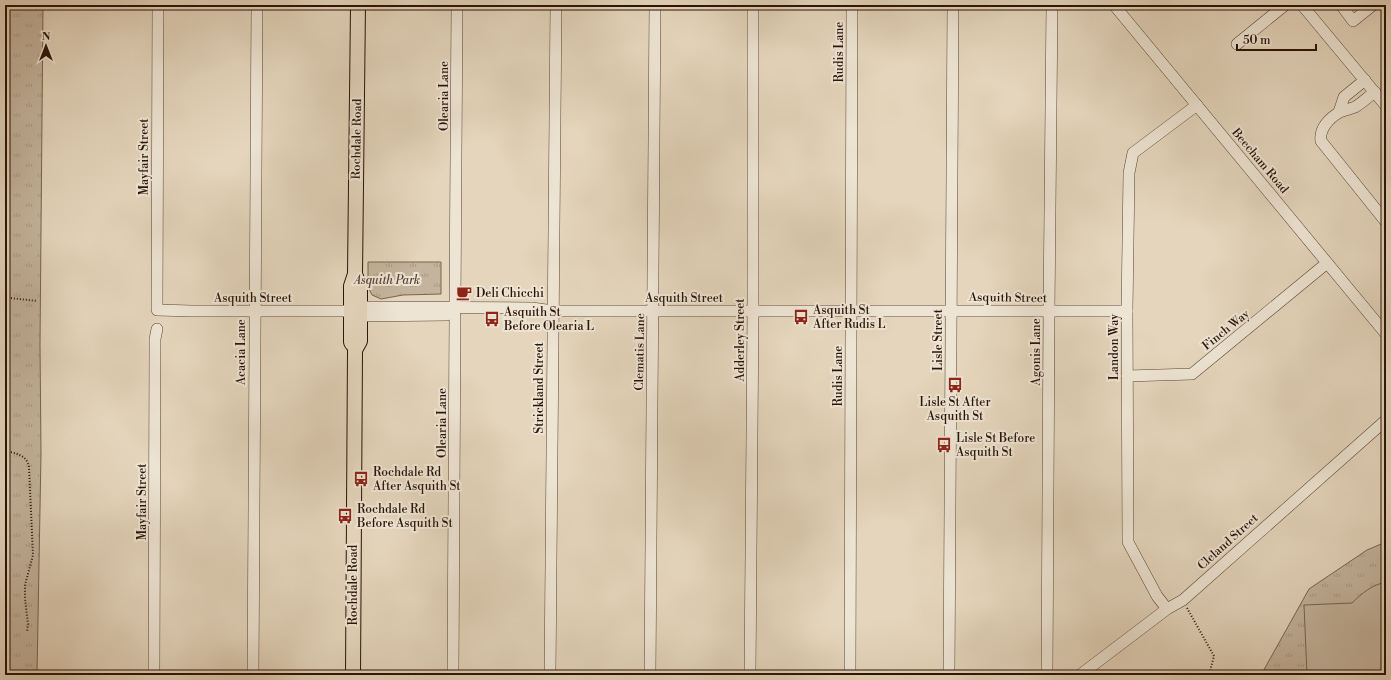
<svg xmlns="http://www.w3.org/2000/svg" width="1391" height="680" font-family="'Libre Bodoni',serif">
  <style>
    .grass { fill: url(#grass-tufts); stroke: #776452 }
    .garden { fill: #c4b49d; stroke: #776452 }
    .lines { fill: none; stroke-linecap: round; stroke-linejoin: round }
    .minor-casing { stroke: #584434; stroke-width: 12 }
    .major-casing { stroke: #2a1307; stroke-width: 16 }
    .path { stroke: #2a1307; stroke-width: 2; stroke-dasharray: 1 2; stroke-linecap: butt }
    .minor { stroke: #ede4d3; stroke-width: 11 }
    .major { stroke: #e4d5bc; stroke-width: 14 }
    .labels { text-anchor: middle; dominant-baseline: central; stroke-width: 4; stroke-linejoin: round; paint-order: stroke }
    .street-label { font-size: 12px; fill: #2a1307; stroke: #ede4d3 }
    .park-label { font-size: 12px; font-style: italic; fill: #584334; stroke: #ede4d3 }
    .poi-label { font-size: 12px; fill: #2a1307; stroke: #ede4d3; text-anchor: start }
  </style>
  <defs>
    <pattern id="grass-tufts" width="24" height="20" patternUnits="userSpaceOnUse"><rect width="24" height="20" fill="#c4b49d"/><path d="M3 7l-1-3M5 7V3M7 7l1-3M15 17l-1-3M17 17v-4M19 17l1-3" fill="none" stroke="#a99a86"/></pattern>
  </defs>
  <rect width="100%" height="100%" fill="#e4d5bc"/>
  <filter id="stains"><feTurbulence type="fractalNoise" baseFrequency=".005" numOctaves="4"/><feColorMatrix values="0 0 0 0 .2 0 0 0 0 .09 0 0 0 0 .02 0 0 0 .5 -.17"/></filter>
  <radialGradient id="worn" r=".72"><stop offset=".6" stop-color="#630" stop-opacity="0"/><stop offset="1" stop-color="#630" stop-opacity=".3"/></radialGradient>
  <g class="grass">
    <path d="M5,5H43L40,345L41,453L37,675H5Z"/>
    <path d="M368,262H441V294L403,295L381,299L372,295L368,287Z"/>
    <path d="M1386,542V675H1261L1309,589L1367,550Z"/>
  </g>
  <path class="garden" d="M1386,582V675H1307L1304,605L1352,603C1362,593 1372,585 1386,582Z"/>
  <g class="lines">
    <defs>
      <g id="minor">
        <path d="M158,5L157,310L192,311H350L360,316L447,315"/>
        <path d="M1114,5L1386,334"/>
        <path d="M1302,5L1386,106"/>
        <path d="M1341,5L1353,21L1373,5"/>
        <path d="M1237,44L1285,5"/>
        <path d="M1375,92C1369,96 1362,103 1355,107C1350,109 1345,110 1340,112C1329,118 1319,129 1321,141L1386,222"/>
        <path d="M1339,112L1344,97L1365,80"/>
        <path d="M455,307L457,5"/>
        <path d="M354,309L360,307L532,308L553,311H1127"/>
        <path d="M1127,376L1192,374L1327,263"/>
        <path d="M1167,609L1157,596L1128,542L1127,311L1129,173L1133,153L1197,105"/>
        <path d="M154,675L155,339L157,329"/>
        <path d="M253,675L257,5"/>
        <path d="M453,675L455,315"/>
        <path d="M550,675L556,5"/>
        <path d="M650,675L655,5"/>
        <path d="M750,675L753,312V5"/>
        <path d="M850,675L852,5"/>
        <path d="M949,675L953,5"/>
        <path d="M1047,675L1049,311L1052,5"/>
        <path d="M1080,675L1167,609L1183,600L1386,420"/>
      </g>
      <g id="major">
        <path d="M352,344L351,342V286L355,274L358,5"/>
        <path d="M353,675L355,350L360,341V287L355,274"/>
      </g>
    </defs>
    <use href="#minor" class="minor-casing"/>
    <use href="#major" class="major-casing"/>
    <g class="path">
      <path d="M5,299L10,298L37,301"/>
      <path d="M5,451C16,453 27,455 29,467L33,555L25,585V599L28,624L27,632"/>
      <path d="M1187,608L1214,656L1209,675"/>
    </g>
    <use href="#minor" class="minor"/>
    <use href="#major" class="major"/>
  </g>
  <defs>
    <symbol id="cafe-bare" viewBox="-9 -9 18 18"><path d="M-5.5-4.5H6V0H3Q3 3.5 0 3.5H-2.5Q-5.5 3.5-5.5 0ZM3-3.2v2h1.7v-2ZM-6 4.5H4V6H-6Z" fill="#8f2418" stroke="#ede4d3" stroke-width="2.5" paint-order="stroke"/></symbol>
    <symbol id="bus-bare" viewBox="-9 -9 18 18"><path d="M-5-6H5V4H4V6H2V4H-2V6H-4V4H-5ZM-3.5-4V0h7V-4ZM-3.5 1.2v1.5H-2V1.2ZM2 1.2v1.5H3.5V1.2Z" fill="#8f2418" stroke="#ede4d3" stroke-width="2.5" paint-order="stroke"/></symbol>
  </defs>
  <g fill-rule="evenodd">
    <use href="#cafe-bare" x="453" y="282" width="22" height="22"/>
    <use href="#bus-bare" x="790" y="306" width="22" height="22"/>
    <use href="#bus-bare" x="481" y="308" width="22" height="22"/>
    <use href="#bus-bare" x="944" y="374" width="22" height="22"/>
    <use href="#bus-bare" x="933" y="434" width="22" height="22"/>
    <use href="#bus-bare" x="350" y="468" width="22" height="22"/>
    <use href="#bus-bare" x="334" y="505" width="22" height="22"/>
  </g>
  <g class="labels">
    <g class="street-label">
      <text transform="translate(839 52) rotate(-90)">Rudis Lane</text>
      <text transform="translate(444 96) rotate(-90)">Olearia Lane</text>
      <text transform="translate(357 139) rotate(-89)">Rochdale Road</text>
      <text transform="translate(144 157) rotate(-90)">Mayfair Street</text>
      <text transform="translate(1260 161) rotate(50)">Beecham Road</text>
      <text x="253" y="298">Asquith Street</text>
      <text x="684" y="298">Asquith Street</text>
      <text transform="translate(1008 298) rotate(1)">Asquith Street</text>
      <text transform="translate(1226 330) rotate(-39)">Finch Way</text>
      <text transform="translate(740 340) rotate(-90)">Adderley Street</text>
      <text transform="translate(938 340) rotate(-90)">Lisle Street</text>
      <text transform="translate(1114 347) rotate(-90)">Landon Way</text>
      <text transform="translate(241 352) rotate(-90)">Acacia Lane</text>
      <text transform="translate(640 352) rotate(-89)">Clematis Lane</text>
      <text transform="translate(1036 352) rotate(-90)">Agonis Lane</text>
      <text transform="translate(838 376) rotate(-90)">Rudis Lane</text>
      <text transform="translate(539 388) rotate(-90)">Strickland Street</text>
      <text transform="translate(442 423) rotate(-90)">Olearia Lane</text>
      <text transform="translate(142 502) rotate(-90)">Mayfair Street</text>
      <text transform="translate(1228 542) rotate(-42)">Cleland Street</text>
      <text transform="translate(353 585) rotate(-90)">Rochdale Road</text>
    </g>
    <g class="park-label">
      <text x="387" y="280">Asquith Park</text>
    </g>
    <g class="poi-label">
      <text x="476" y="293">Deli Chicchi</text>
      <text x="813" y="310">Asquith St<tspan x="813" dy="14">After Rudis L</tspan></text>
      <text x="504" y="312">Asquith St<tspan x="504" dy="14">Before Olearia L</tspan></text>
      <text x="955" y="402" text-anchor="middle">Lisle St After<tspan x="955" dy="14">Asquith St</tspan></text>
      <text x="956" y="438">Lisle St Before<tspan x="956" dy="14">Asquith St</tspan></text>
      <text x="373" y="472">Rochdale Rd<tspan x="373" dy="14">After Asquith St</tspan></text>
      <text x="357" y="509">Rochdale Rd<tspan x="357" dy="14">Before Asquith St</tspan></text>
    </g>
  </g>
  <rect width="1391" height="680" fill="none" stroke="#e4d5bc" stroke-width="20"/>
  <rect x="6" y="6" width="1379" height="668" fill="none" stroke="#2a1307" stroke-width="2"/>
  <rect x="10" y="10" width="1371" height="660" fill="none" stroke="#2a1307"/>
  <g transform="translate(46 46)" stroke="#ede4d3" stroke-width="3" paint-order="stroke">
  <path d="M0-3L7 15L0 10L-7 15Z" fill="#2a1307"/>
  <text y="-6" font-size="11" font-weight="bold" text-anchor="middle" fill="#2a1307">N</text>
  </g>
  <path d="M1237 44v6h79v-6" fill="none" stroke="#2a1307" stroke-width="2"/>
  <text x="1243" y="44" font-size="12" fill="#2a1307" stroke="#ede4d3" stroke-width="3" paint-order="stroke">50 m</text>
  <rect width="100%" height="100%" filter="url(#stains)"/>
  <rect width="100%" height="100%" fill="url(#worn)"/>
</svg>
